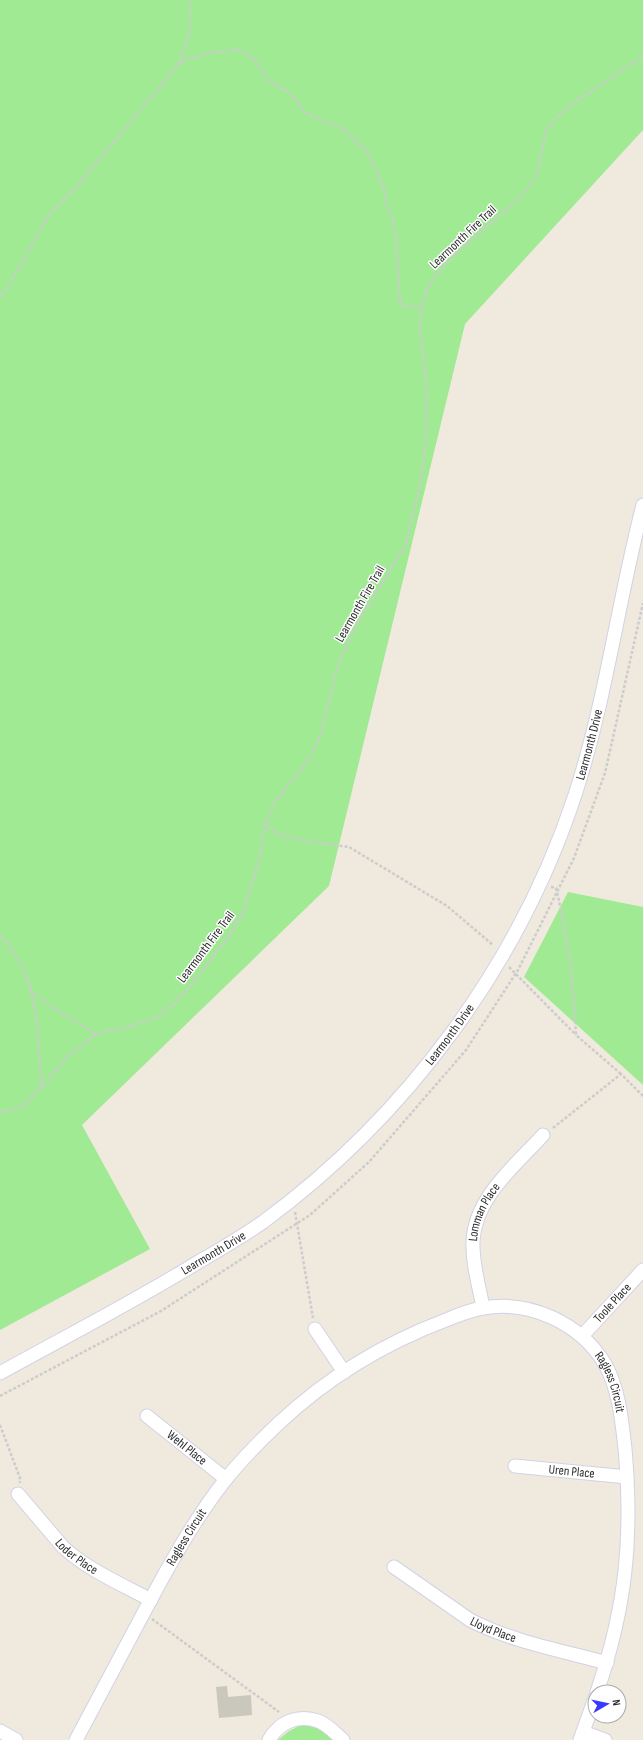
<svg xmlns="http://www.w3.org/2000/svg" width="643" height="1740" font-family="'Sofia Sans Condensed',sans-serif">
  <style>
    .green { fill: #a0ea94 }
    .building { fill: #cac7bc }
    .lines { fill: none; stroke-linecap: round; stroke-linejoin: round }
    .minor-casing { stroke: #d2d2e6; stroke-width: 15 }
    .path { stroke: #ccc; stroke-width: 2.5; stroke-dasharray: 3 2; stroke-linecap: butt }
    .minor { stroke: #fff; stroke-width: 13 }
    .labels { text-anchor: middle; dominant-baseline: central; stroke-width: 3; stroke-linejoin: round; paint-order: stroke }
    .street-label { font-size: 13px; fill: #2c2c2c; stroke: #fff }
  </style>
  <rect width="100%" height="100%" fill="#efeadd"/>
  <g class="green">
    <path d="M0,0H643V130L465,324L329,886L82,1125L150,1249L0,1330Z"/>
    <path d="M568,892L643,907V1085L524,977Z"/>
    <path d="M303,1724L318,1728L333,1740H278L289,1731Z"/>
  </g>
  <path class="building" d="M227,1686L228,1697L251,1695L252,1715L219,1718L216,1687Z"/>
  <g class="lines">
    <defs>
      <g id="minor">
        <path id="s1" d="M483,1307C479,1286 472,1263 473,1241C475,1197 516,1165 543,1135"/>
        <path d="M315,1329L344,1372"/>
        <path id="s2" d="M582,1336L643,1270"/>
        <path id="s3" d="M0,1373C67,1336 135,1301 200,1261C221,1249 243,1236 263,1222C407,1116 519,965 575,795C606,700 618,601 643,505"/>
        <path id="s4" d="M147,1416L226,1479"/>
        <path id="s5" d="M515,1466L627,1477"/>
        <path id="s6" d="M18,1494L63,1547C88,1570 121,1584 151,1600"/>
        <path id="s7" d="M394,1567L470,1620C510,1641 563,1651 607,1663"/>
        <path d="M0,1731L16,1740"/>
        <path d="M583,1732L605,1740"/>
        <path id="s8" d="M76,1740C98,1698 121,1656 143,1614C168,1567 193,1521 226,1479C242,1459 261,1440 279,1423C327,1378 385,1343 446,1320C458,1315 470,1310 483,1308C530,1300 580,1323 605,1364C619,1389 622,1421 625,1449C633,1538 626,1607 597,1692"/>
        <path d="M269,1740C279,1722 298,1714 318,1721C327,1724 336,1734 343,1740"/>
        <path d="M580,1740L595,1698"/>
      </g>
    </defs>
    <use href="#minor" class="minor-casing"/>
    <g class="path">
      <path d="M179,64L188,59L208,53L238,50L246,53L255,60L269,81L290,93L305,112L323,121L341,127L367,152L384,187L386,203L392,217L396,237L400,302L401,305L421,308"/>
      <path d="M0,296L8,287L48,216L79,184L179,64L189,35L190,0"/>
      <path d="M265,823L277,834L305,841L349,847L447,906L493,945"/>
      <path d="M551,887L556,888C568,937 574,985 576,1035L621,1074"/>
      <path d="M0,934C10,946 25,969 29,984C39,1018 39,1054 41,1088"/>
      <path d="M509,967L576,1035"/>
      <path d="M30,989L47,1004L96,1034"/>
      <path d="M0,1111L7,1112L24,1105L41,1088L68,1056L96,1034L128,1027L155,1018L177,1001L228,938L243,913L260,856L265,823L275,802L307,762L321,733L338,665L354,629L405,546L421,481L426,437L427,392L420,329L421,308L427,289L436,275L455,254L512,205L527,189L537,173L546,132L555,119L575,102L643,56"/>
      <path d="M553,1128L621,1074L643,1096"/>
      <path d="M295,1212L313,1318"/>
      <path d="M0,1396L161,1311L310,1215L369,1162L466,1050L518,970L574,858L605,773L643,603"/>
      <path d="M0,1425L20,1478V1483"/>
      <path d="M152,1619L279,1712"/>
    </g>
    <use href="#minor" class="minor"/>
  </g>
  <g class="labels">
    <g class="street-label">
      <text transform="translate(463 237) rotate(-43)">Learmonth Fire Trail</text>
      <text transform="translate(360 604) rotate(-60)">Learmonth Fire Trail</text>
      <text stroke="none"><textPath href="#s3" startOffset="893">Learmonth Drive</textPath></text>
      <text transform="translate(206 947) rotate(-53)">Learmonth Fire Trail</text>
      <text stroke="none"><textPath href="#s3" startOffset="569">Learmonth Drive</textPath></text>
      <text stroke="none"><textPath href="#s1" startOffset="98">Lomman Place</textPath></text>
      <text stroke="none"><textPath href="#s3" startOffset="245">Learmonth Drive</textPath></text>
      <text stroke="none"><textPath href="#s2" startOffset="45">Toole Place</textPath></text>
      <text stroke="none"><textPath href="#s8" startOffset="776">Ragless Circuit</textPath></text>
      <text stroke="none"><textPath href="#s4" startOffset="51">Wehl Place</textPath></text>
      <text stroke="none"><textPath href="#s5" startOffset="57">Uren Place</textPath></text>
      <text stroke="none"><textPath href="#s8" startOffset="231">Ragless Circuit</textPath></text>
      <text stroke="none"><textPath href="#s6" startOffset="86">Loder Place</textPath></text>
      <text stroke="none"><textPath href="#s7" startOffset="118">Lloyd Place</textPath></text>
    </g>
  </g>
  <g transform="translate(607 1704) rotate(81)"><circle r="19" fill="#ffffff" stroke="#ababab"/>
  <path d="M0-3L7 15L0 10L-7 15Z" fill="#3c39ff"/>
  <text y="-6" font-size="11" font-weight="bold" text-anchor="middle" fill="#2c2c2c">N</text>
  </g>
</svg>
